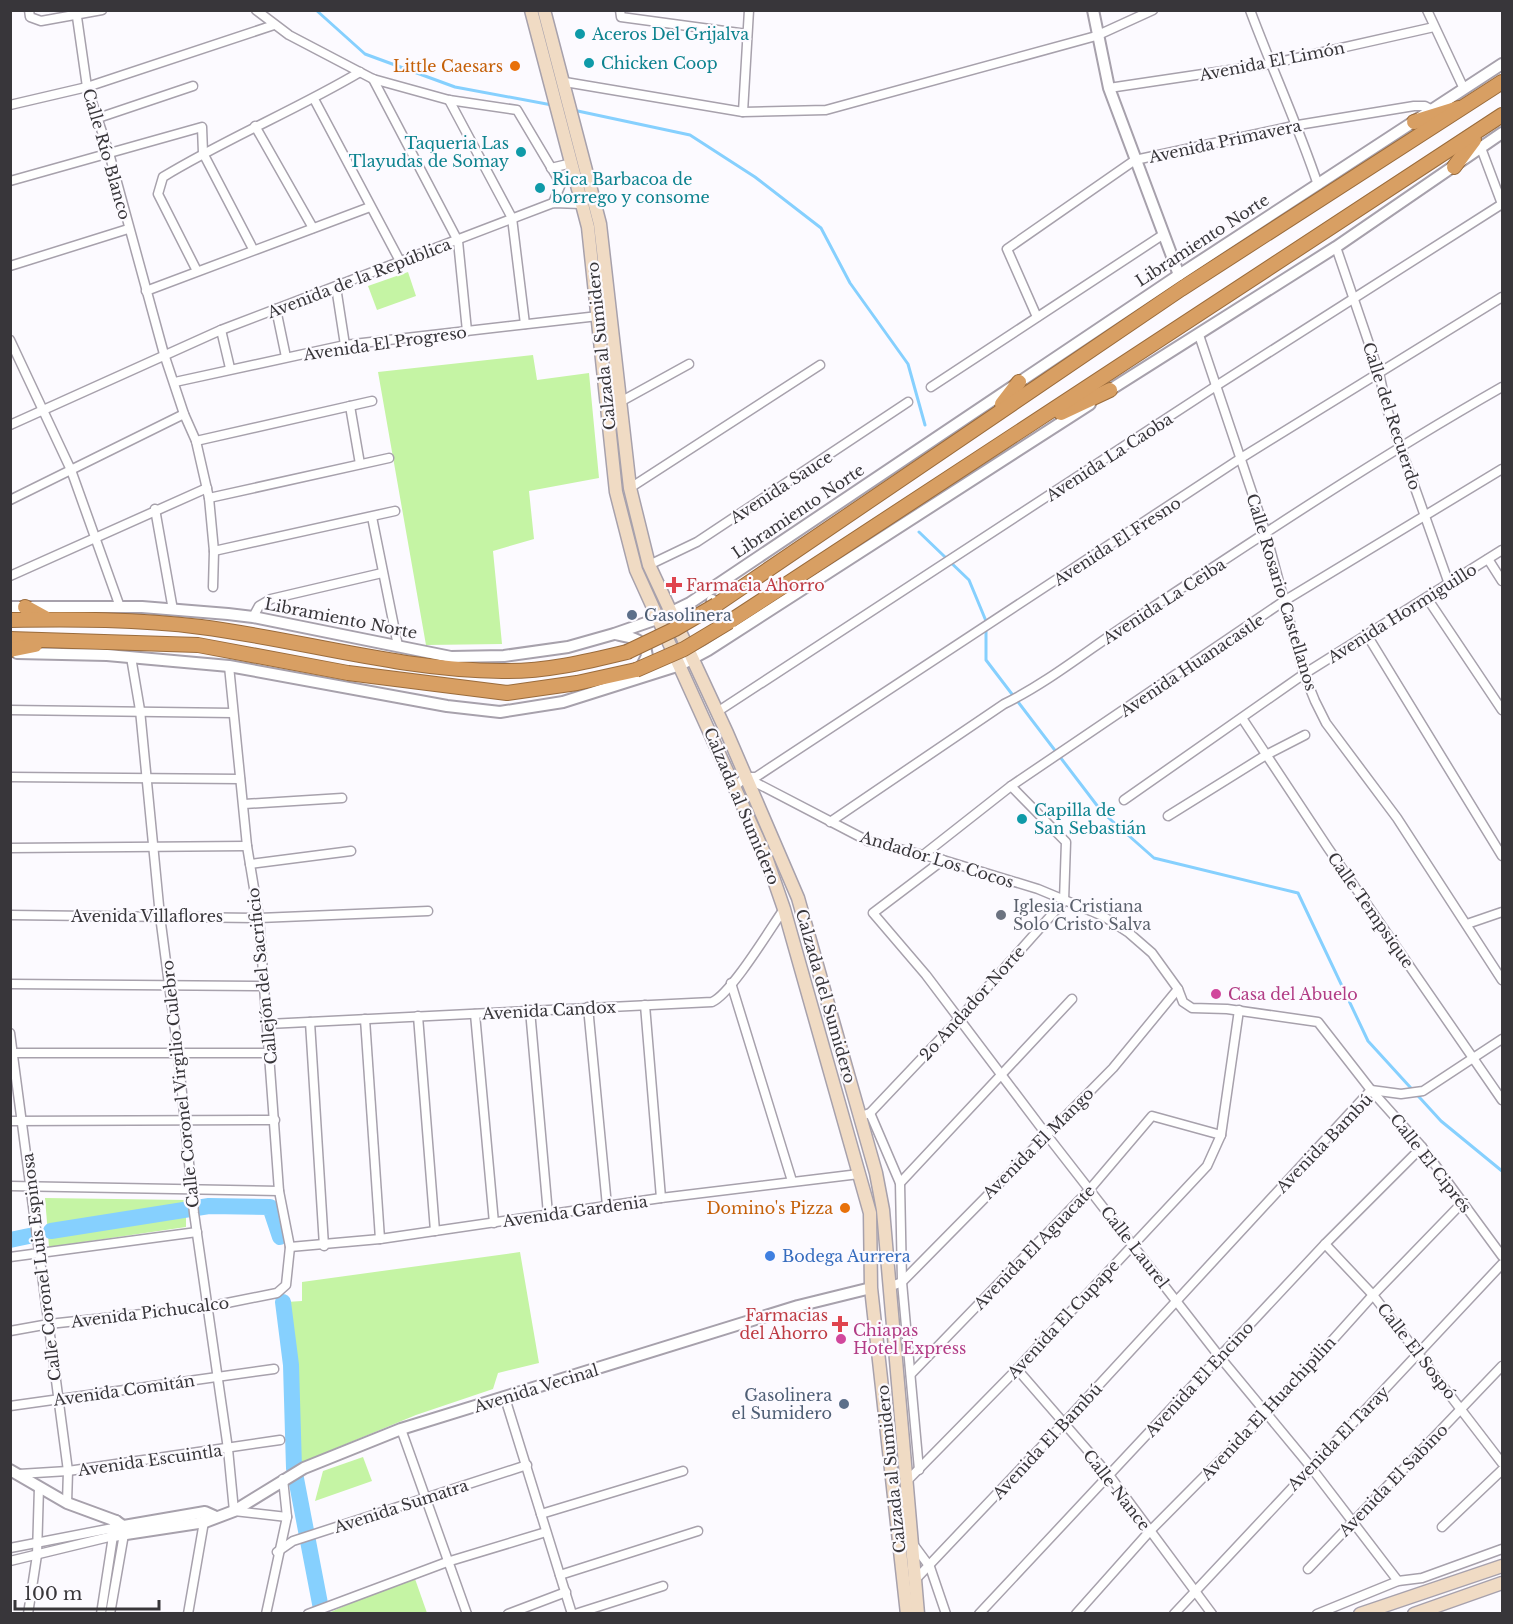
<svg xmlns="http://www.w3.org/2000/svg" width="1513" height="1624" font-family="'Libre Baskerville',serif">
  <style>
    .green { fill: #c5f4a4 }
    .lines { fill: none; stroke-linecap: round; stroke-linejoin: round }
    .stream { stroke: #86d0fe; stroke-width: 3 }
    .river { stroke: #86d0fe; stroke-width: 16 }
    .minor-casing { stroke: #a7a1ac; stroke-width: 11 }
    .tertiary-casing { stroke: #a7a1ac; stroke-width: 14 }
    .secondary-casing { stroke: #a7a1ac; stroke-width: 15 }
    .trunk-casing { stroke: #9a6b3b; stroke-width: 16 }
    .minor { stroke: #fff; stroke-width: 8 }
    .tertiary { stroke: #fff; stroke-width: 10 }
    .secondary { stroke: #f0dbc4; stroke-width: 12 }
    .trunk { stroke: #d89f63; stroke-width: 14 }
    .trunk-bridge-casing { stroke: #9a6b3b; stroke-width: 16; stroke-linecap: butt }
    .trunk-bridge { stroke: #d89f63; stroke-width: 14 }
    .culture-dot { fill: #0f9aa8; stroke: #fcfaff; stroke-width: 2 }
    .food-dot { fill: #e8710a; stroke: #fcfaff; stroke-width: 2 }
    .health-dot { fill: #e0444e; stroke: #fcfaff; stroke-width: 2 }
    .service-dot { fill: #5c6f8a; stroke: #fcfaff; stroke-width: 2 }
    .worship-dot { fill: #6b7280; stroke: #fcfaff; stroke-width: 2 }
    .hotel-dot { fill: #d1479c; stroke: #fcfaff; stroke-width: 2 }
    .shop-dot { fill: #3f7fe0; stroke: #fcfaff; stroke-width: 2 }
    .labels { text-anchor: middle; dominant-baseline: central; stroke-width: 4.5; stroke-linejoin: round; paint-order: stroke }
    .culture-label { font-size: 16px; fill: #0d838f; stroke: #fcfaff; text-anchor: start }
    .street-label { font-size: 16px; fill: #38363a; stroke: #fcfaff }
    .food-label { font-size: 16px; fill: #c56008; stroke: #fcfaff; text-anchor: end }
    .health-label { font-size: 16px; fill: #be3a42; stroke: #fcfaff; text-anchor: start }
    .service-label { font-size: 16px; fill: #4e5e75; stroke: #fcfaff; text-anchor: start }
    .worship-label { font-size: 16px; fill: #5b616d; stroke: #fcfaff; text-anchor: start }
    .hotel-label { font-size: 16px; fill: #b23c85; stroke: #fcfaff; text-anchor: start }
    .shop-label { font-size: 16px; fill: #366cbe; stroke: #fcfaff; text-anchor: start }
  </style>
  <rect width="100%" height="100%" fill="#fcfaff"/>
  <g class="green">
    <path d="M408,272L416,296L377,310L368,286Z"/>
    <path d="M533,355L537,380L589,373L599,478L529,491L534,539L493,551L502,644L426,645L378,372Z"/>
    <path d="M45,1198L186,1200V1227L49,1247Z"/>
    <path d="M520,1252L539,1363L498,1373L493,1389L416,1415L300,1463L286,1302L302,1301V1282Z"/>
    <path d="M363,1457L372,1481L315,1501L323,1471Z"/>
    <path d="M414,1576L427,1613L326,1614Z"/>
  </g>
  <g class="lines">
    <g class="stream">
      <path d="M316,10L365,54L455,87L552,105"/>
      <path d="M573,110L690,135L755,177L821,228L850,283L908,364L925,425"/>
      <path d="M919,532L969,580L986,621V660L1102,812L1154,858L1298,893L1368,1041L1441,1121L1502,1171"/>
    </g>
    <g class="river">
      <path d="M51,1231L209,1206L270,1207L280,1237"/>
      <path d="M10,1240L29,1236"/>
      <path d="M283,1302L291,1365L294,1468L322,1614"/>
    </g>
    <defs>
      <g id="minor">
        <path d="M29,10L30,17L41,21L102,10"/>
        <path d="M76,10L87,87L109,153L164,354L184,414L196,441L209,498L214,551L213,587"/>
        <path d="M256,10L289,35L373,79L449,100L517,110L561,184"/>
        <path d="M620,10L621,17L747,34"/>
        <path d="M1250,10C1272,69 1298,125 1318,185"/>
        <path d="M1427,10L1464,89"/>
        <path d="M373,79L458,241L467,331"/>
        <path d="M565,82L743,112L826,110L1096,36L1153,10"/>
        <path d="M1109,88L1270,64L1434,27"/>
        <path d="M314,99L401,263"/>
        <path d="M449,100L512,218L525,324"/>
        <path d="M10,105L87,87L274,25"/>
        <path d="M743,112L749,10"/>
        <path d="M98,118L193,86"/>
        <path d="M255,126L313,228"/>
        <path d="M1481,148L1502,204"/>
        <path d="M551,168L572,163"/>
        <path d="M10,181L202,127L203,153L253,249"/>
        <path d="M553,203L561,184L574,169"/>
        <path d="M1336,247L1379,373L1387,409L1449,584"/>
        <path d="M10,266L128,229"/>
        <path d="M197,271L158,194L163,177C227,138 296,110 360,72"/>
        <path d="M336,287L345,345"/>
        <path d="M146,291L370,207"/>
        <path d="M276,309L286,357"/>
        <path d="M1037,317L1007,249L1135,160L1298,125L1414,106H1425L1432,110"/>
        <path d="M221,330L230,368"/>
        <path d="M1199,335L1266,534L1304,674L1315,701L1326,723L1397,818L1502,980"/>
        <path d="M10,340L71,470L120,607"/>
        <path d="M175,382L345,345L598,316"/>
        <path d="M931,387L1164,234"/>
        <path d="M620,402L689,364"/>
        <path d="M350,406L360,464"/>
        <path d="M10,425L221,330L553,203L582,204"/>
        <path d="M196,441L372,401"/>
        <path d="M630,488L820,365"/>
        <path d="M209,498L389,458"/>
        <path d="M10,500L184,414"/>
        <path d="M155,509L173,610"/>
        <path d="M372,517L398,646"/>
        <path d="M214,551L395,511"/>
        <path d="M1488,559L1502,581"/>
        <path d="M649,565L697,542L908,402"/>
        <path d="M10,576L207,488"/>
        <path d="M1427,598L1502,710"/>
        <path d="M253,617L259,606L271,599L382,573"/>
        <path d="M1367,635L1502,856"/>
        <path d="M131,657L140,710L160,916L178,1053L194,1213L228,1449L234,1511L287,1517"/>
        <path d="M10,710L233,713"/>
        <path d="M717,712L1216,386L1502,204"/>
        <path d="M1242,718L1328,848L1502,1100"/>
        <path d="M10,777L240,779"/>
        <path d="M745,777L868,841L943,860L1038,889L1103,916L1129,933L1152,953L1178,989L1183,1002L1192,1008L1227,1009L1318,1022L1371,1090L1422,1147L1502,1256"/>
        <path d="M735,787L745,777H756L1241,458L1502,297"/>
        <path d="M1124,800L1304,674L1502,550"/>
        <path d="M244,804L342,798"/>
        <path d="M1168,816L1266,755L1305,735"/>
        <path d="M830,822L1004,704C1053,680 1095,644 1141,615C1260,536 1379,457 1502,387"/>
        <path d="M10,848L247,846"/>
        <path d="M922,856L1011,786L1284,601L1502,469"/>
        <path d="M943,860L873,913L926,975L1046,1134L1219,1356L1310,1466L1398,1581"/>
        <path d="M250,864L351,851"/>
        <path d="M10,915L259,918L428,911"/>
        <path d="M1467,924L1502,912"/>
        <path d="M731,983L792,1181"/>
        <path d="M10,984L263,986"/>
        <path d="M645,1005L661,1198"/>
        <path d="M588,1007L607,1206"/>
        <path d="M530,1010L548,1214"/>
        <path d="M475,1014L494,1223"/>
        <path d="M418,1016L435,1231"/>
        <path d="M365,1019L380,1239"/>
        <path d="M310,1022L324,1246"/>
        <path d="M268,1024L712,1002C731,994 770,929 784,909"/>
        <path d="M10,1033L68,1471L67,1503"/>
        <path d="M10,1053H270"/>
        <path d="M870,1113L900,1183L902,1282L919,1470"/>
        <path d="M861,1116L870,1113L960,1018L1064,901L1066,842L1011,786"/>
        <path d="M10,1121L275,1120"/>
        <path d="M900,1183L1072,999"/>
        <path d="M10,1186L279,1191"/>
        <path d="M1325,1244L1373,1295L1502,1463"/>
        <path d="M290,1247L380,1239L661,1198L859,1174"/>
        <path d="M10,1257L197,1232"/>
        <path d="M889,1287L902,1282L1113,1068L1178,989"/>
        <path d="M10,1331L49,1324L207,1307L277,1293L286,1285L290,1247L279,1191L259,918L247,846L229,666"/>
        <path d="M1017,1369L1109,1475L1212,1614"/>
        <path d="M911,1374L1090,1189L1152,1116L1221,1135"/>
        <path d="M505,1398L572,1614"/>
        <path d="M10,1406L274,1369"/>
        <path d="M401,1429L467,1614"/>
        <path d="M19,1474L68,1471L280,1440"/>
        <path d="M906,1482L1017,1369L1207,1166L1221,1135L1239,1010"/>
        <path d="M541,1514L683,1471"/>
        <path d="M1442,1527L1502,1470"/>
        <path d="M913,1544L930,1567L946,1614"/>
        <path d="M10,1548L113,1528"/>
        <path d="M277,1552L293,1541L527,1465"/>
        <path d="M10,1561L113,1536L101,1614"/>
        <path d="M1308,1569L1502,1366"/>
        <path d="M560,1575L698,1531"/>
        <path d="M915,1580L1063,1424L1371,1090L1401,1094L1423,1091L1502,1039"/>
        <path d="M28,1614L37,1555L39,1487"/>
        <path d="M110,1614L124,1534"/>
        <path d="M188,1614L205,1516"/>
        <path d="M266,1614L287,1517L283,1479"/>
        <path d="M308,1614L447,1562L546,1532"/>
        <path d="M508,1614L566,1592"/>
        <path d="M575,1614L663,1586"/>
        <path d="M979,1614L1325,1244L1422,1147"/>
        <path d="M1076,1614L1149,1532L1268,1412L1373,1295L1462,1203"/>
        <path d="M1174,1614L1502,1264"/>
        <path d="M1317,1614L1398,1581L1422,1578L1502,1549"/>
      </g>
      <g id="tertiary">
        <path d="M1093,10L1109,88L1179,275"/>
        <path d="M1105,393L1336,247L1502,133"/>
        <path d="M712,600C712,613 718,622 730,627"/>
        <path d="M10,607H142L228,614L253,617L451,657L504,656L568,647L614,634L657,619L690,603L1176,277L1502,64"/>
        <path d="M615,634C630,637 645,638 647,656L640,670"/>
        <path d="M17,653L107,655L229,666L447,706L500,712L563,702L680,665L708,650L1090,404"/>
        <path d="M10,1470L67,1503L116,1521L123,1526L124,1534"/>
        <path d="M116,1521L113,1536L205,1522L234,1511L304,1468L401,1429L798,1306L871,1288"/>
        <path d="M118,1527L205,1512L214,1516"/>
      </g>
      <g id="secondary">
        <path d="M531,10L588,227L616,492L636,570L766,857L784,909L870,1213L871,1288L907,1614"/>
        <path d="M544,10L600,224L630,488L649,565L727,733L798,898L876,1173L883,1210L918,1614"/>
        <path d="M1360,1614L1502,1566"/>
        <path d="M1414,1614L1502,1583"/>
      </g>
      <g id="trunk">
        <path d="M1414,122L1459,108"/>
        <path d="M1454,167L1474,140"/>
        <path d="M1002,404L1019,382"/>
        <path d="M1061,413L1110,390"/>
        <path d="M716,605L1181,289L1502,82"/>
        <path d="M25,607L45,618"/>
        <path d="M10,620C74,619 138,619 201,627C301,640 400,670 502,671C544,672 586,662 627,652"/>
        <path d="M729,622L1502,115"/>
        <path d="M10,639L198,645L348,673L507,693L577,683L636,670"/>
        <path d="M10,650L35,645"/>
      </g>
    </defs>
    <use href="#minor" class="minor-casing"/>
    <use href="#tertiary" class="tertiary-casing"/>
    <use href="#secondary" class="secondary-casing"/>
    <use href="#trunk" class="trunk-casing"/>
    <use href="#minor" class="minor"/>
    <use href="#tertiary" class="tertiary"/>
    <use href="#secondary" class="secondary"/>
    <use href="#trunk" class="trunk"/>
    <defs>
      <g id="trunk-bridge">
        <path d="M627,652L675,629L716,605"/>
        <path d="M636,670L684,649L729,622"/>
      </g>
    </defs>
    <use href="#trunk-bridge" class="trunk-bridge-casing"/>
    <use href="#trunk-bridge" class="trunk-bridge"/>
  </g>
  <g class="culture-dot">
    <circle cx="580" cy="34" r="6"/>
    <circle cx="589" cy="63" r="6"/>
    <circle cx="521" cy="152" r="6"/>
    <circle cx="540" cy="188" r="6"/>
    <circle cx="1022" cy="819" r="6"/>
  </g>
  <g class="food-dot">
    <circle cx="515" cy="66" r="6"/>
    <circle cx="845" cy="1208" r="6"/>
  </g>
  <g class="health-dot">
    <path d="M671 576h6v6h6v6h-6v6h-6v-6h-6v-6h6z"/>
    <path d="M837 1315h6v6h6v6h-6v6h-6v-6h-6v-6h6z"/>
  </g>
  <g class="service-dot">
    <circle cx="632" cy="615" r="6"/>
    <circle cx="844" cy="1404" r="6"/>
  </g>
  <circle class="worship-dot" cx="1001" cy="915" r="6"/>
  <g class="hotel-dot">
    <circle cx="1216" cy="994" r="6"/>
    <circle cx="841" cy="1339" r="6"/>
  </g>
  <circle class="shop-dot" cx="770" cy="1256" r="6"/>
  <g class="labels">
    <g class="culture-label">
      <text x="592" y="34">Aceros Del Grijalva</text>
      <text x="601" y="63">Chicken Coop</text>
      <text x="509" y="143" text-anchor="end">Taqueria Las<tspan x="509" dy="18">Tlayudas de Somay</tspan></text>
      <text x="552" y="179">Rica Barbacoa de<tspan x="552" dy="18">borrego y consome</tspan></text>
      <text x="1034" y="810">Capilla de<tspan x="1034" dy="18">San Sebastián</tspan></text>
    </g>
    <g class="street-label">
      <text transform="translate(1272 61) rotate(-11)">Avenida El Limón</text>
      <text transform="translate(1225 141) rotate(-12)">Avenida Primavera</text>
      <text transform="translate(107 154) rotate(74)">Calle Río Blanco</text>
      <text transform="translate(1202 240) rotate(-33)">Libramiento Norte</text>
      <text transform="translate(359 278) rotate(-21)">Avenida de la República</text>
      <text transform="translate(385 343) rotate(-8)">Avenida El Progreso</text>
      <text transform="translate(601 346) rotate(-96)">Calzada al Sumidero</text>
      <text transform="translate(1392 416) rotate(72)">Calle del Recuerdo</text>
      <text transform="translate(1109 457) rotate(-33)">Avenida La Caoba</text>
      <text transform="translate(781 487) rotate(-33)">Avenida Sauce</text>
      <text transform="translate(798 511) rotate(-34)">Libramiento Norte</text>
      <text transform="translate(1117 541) rotate(-33)">Avenida El Fresno</text>
      <text transform="translate(1282 592) rotate(73)">Calle Rosario Castellanos</text>
      <text transform="translate(1164 601) rotate(-33)">Avenida La Ceiba</text>
      <text transform="translate(1402 613) rotate(-32)">Avenida Hormiguillo</text>
      <text transform="translate(341 618) rotate(11)">Libramiento Norte</text>
      <text transform="translate(1192 665) rotate(-34)">Avenida Huanacastle</text>
      <text transform="translate(742 806) rotate(67)">Calzada al Sumidero</text>
      <text transform="translate(937 859) rotate(17)">Andador Los Cocos</text>
      <text transform="translate(1371 910) rotate(55)">Calle Tempsique</text>
      <text x="147" y="916">Avenida Villaflores</text>
      <text transform="translate(262 976) rotate(-96)">Callejón del Sacrificio</text>
      <text transform="translate(826 996) rotate(74)">Calzada del Sumidero</text>
      <text transform="translate(972 1003) rotate(-48)">2o Andador Norte</text>
      <text transform="translate(549 1010) rotate(-3)">Avenida Candox</text>
      <text transform="translate(180 1084) rotate(-96)">Calle Coronel Virgilio Culebro</text>
      <text transform="translate(1038 1143) rotate(-45)">Avenida El Mango</text>
      <text transform="translate(1324 1143) rotate(-46)">Avenida Bambú</text>
      <text transform="translate(1431 1163) rotate(52)">Calle El Ciprés</text>
      <text transform="translate(575 1211) rotate(-8)">Avenida Gardenia</text>
      <text transform="translate(1034 1247) rotate(-46)">Avenida El Aguacate</text>
      <text transform="translate(1135 1247) rotate(52)">Calle Laurel</text>
      <text transform="translate(41 1267) rotate(-97)">Calle Coronel Luis Espinosa</text>
      <text transform="translate(150 1312) rotate(-7)">Avenida Pichucalco</text>
      <text transform="translate(1063 1319) rotate(-47)">Avenida El Cupape</text>
      <text transform="translate(1417 1351) rotate(52)">Calle El Sospó</text>
      <text transform="translate(1199 1379) rotate(-47)">Avenida El Encino</text>
      <text transform="translate(536 1388) rotate(-17)">Avenida Vecinal</text>
      <text transform="translate(124 1390) rotate(-8)">Avenida Comitán</text>
      <text transform="translate(1268 1408) rotate(-47)">Avenida El Huachipilin</text>
      <text transform="translate(1338 1438) rotate(-46)">Avenida El Taray</text>
      <text transform="translate(1047 1441) rotate(-47)">Avenida El Bambú</text>
      <text transform="translate(150 1460) rotate(-8)">Avenida Escuintla</text>
      <text transform="translate(891 1469) rotate(-96)">Calzada al Sumidero</text>
      <text transform="translate(1393 1480) rotate(-46)">Avenida El Sabino</text>
      <text transform="translate(1117 1490) rotate(52)">Calle Nance</text>
      <text transform="translate(401 1506) rotate(-18)">Avenida Sumatra</text>
    </g>
    <g class="food-label">
      <text x="503" y="66">Little Caesars</text>
      <text x="833" y="1208">Domino's Pizza</text>
    </g>
    <g class="health-label">
      <text x="686" y="585">Farmacia Ahorro</text>
      <text x="828" y="1315" text-anchor="end">Farmacias<tspan x="828" dy="18">del Ahorro</tspan></text>
    </g>
    <g class="service-label">
      <text x="644" y="615">Gasolinera</text>
      <text x="832" y="1395" text-anchor="end">Gasolinera<tspan x="832" dy="18">el Sumidero</tspan></text>
    </g>
    <g class="worship-label">
      <text x="1013" y="906">Iglesia Cristiana<tspan x="1013" dy="18">Solo Cristo Salva</tspan></text>
    </g>
    <g class="hotel-label">
      <text x="1228" y="994">Casa del Abuelo</text>
      <text x="853" y="1330">Chiapas<tspan x="853" dy="18">Hotel Express</tspan></text>
    </g>
    <g class="shop-label">
      <text x="782" y="1256">Bodega Aurrera</text>
    </g>
  </g>
  <rect width="1513" height="1624" fill="none" stroke="#38363a" stroke-width="24"/>
  <path d="M15 1600v9h144v-9" fill="none" stroke="#38363a" stroke-width="3"/>
  <text x="24" y="1600" font-size="18" fill="#38363a" stroke="#fcfaff" stroke-width="4.5" paint-order="stroke">100 m</text>
</svg>
